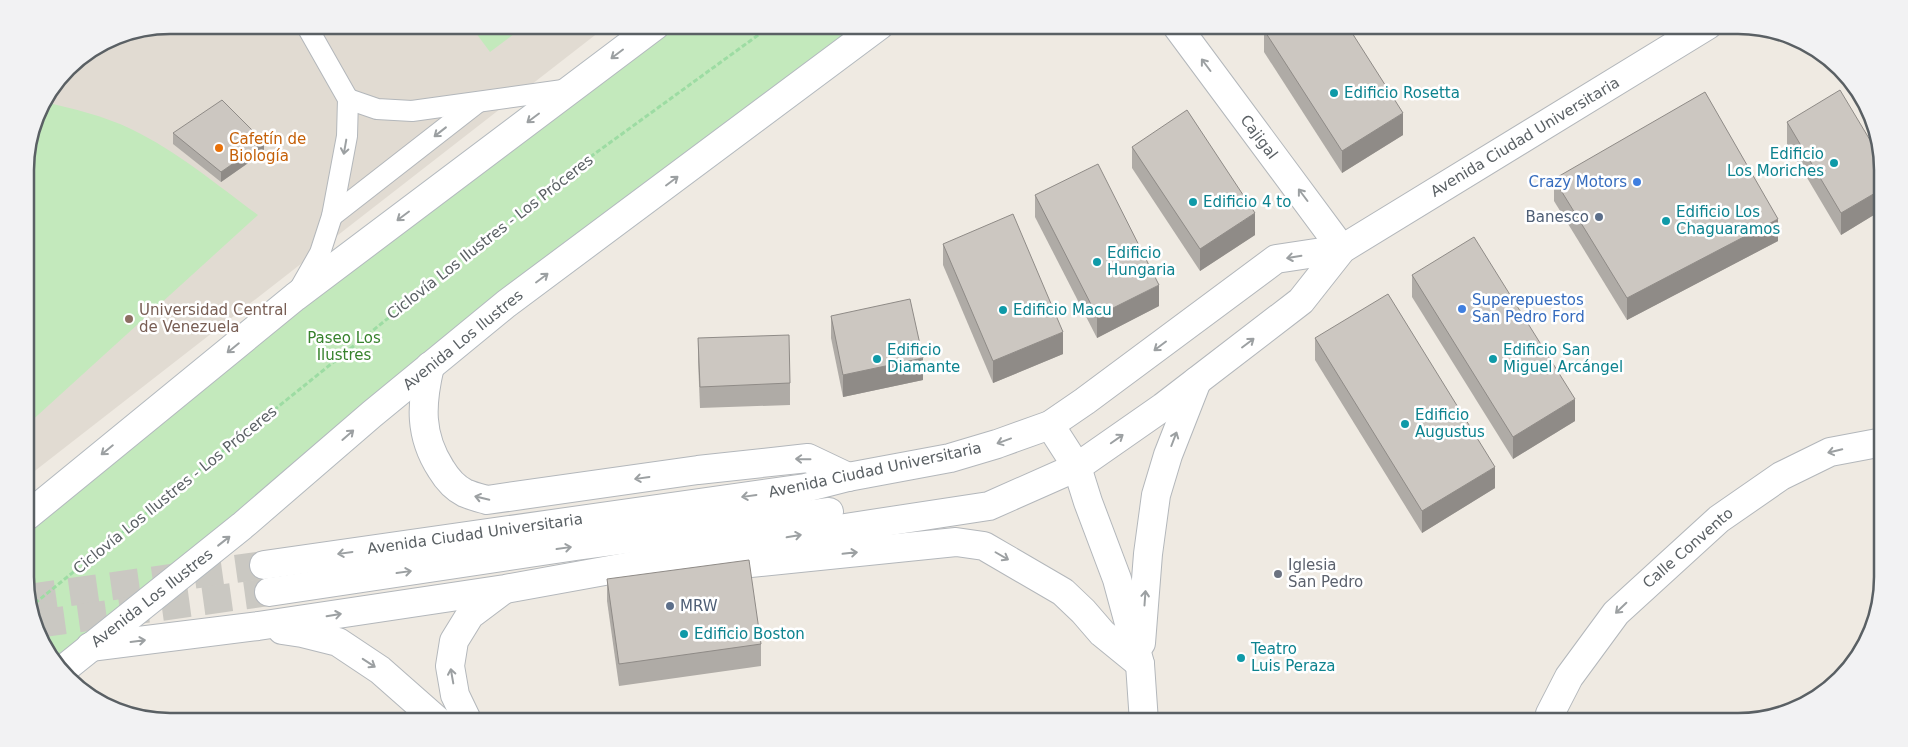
<svg xmlns="http://www.w3.org/2000/svg" width="1908" height="747" font-family="'DejaVu Sans',sans-serif">
  <style>
    .education { fill: #e1dbd2 }
    .green { fill: #c3e9bc }
    .lines { fill: none; stroke-linecap: round; stroke-linejoin: round }
    .secondary-tunnel { stroke: #cac8c2; stroke-width: 28; stroke-dasharray: 28 14; stroke-linecap: butt }
    .lane-casing { stroke: #b3b7bb; stroke-width: 22 }
    .street-casing { stroke: #b3b7bb; stroke-width: 30 }
    .secondary-casing { stroke: #b3b9be; stroke-width: 30 }
    .path { stroke: #9ddca3; stroke-width: 3; stroke-dasharray: 5 2.5; stroke-linecap: butt }
    .lane { stroke: #fff; stroke-width: 20 }
    .street { stroke: #fff; stroke-width: 28 }
    .secondary { stroke: #fff; stroke-width: 28 }
    .wall { fill: #afaba6 }
    .shaded-wall { fill: #8f8b87 }
    .building { fill: #ccc7c1; stroke: #8f8b87 }
    .oneway { stroke: #9ca0a2 }
    .culture-dot { fill: #0f9aa8; stroke: #fff; stroke-width: 2 }
    .food-dot { fill: #e8710a; stroke: #fff; stroke-width: 2 }
    .shop-dot { fill: #3f7fe0; stroke: #fff; stroke-width: 2 }
    .service-dot { fill: #5c6f8a; stroke: #fff; stroke-width: 2 }
    .education-dot { fill: #8d6e63; stroke: #fff; stroke-width: 2 }
    .worship-dot { fill: #6b7280; stroke: #fff; stroke-width: 2 }
    .labels { text-anchor: middle; dominant-baseline: central; stroke-width: 5; stroke-linejoin: round; paint-order: stroke }
    .culture-label { font-size: 15px; fill: #0d838f; stroke: #fff; text-anchor: start }
    .street-label { font-size: 15px; fill: #5a6064; stroke: #fff }
    .food-label { font-size: 15px; fill: #c56008; stroke: #fff; text-anchor: start }
    .shop-label { font-size: 15px; fill: #366cbe; stroke: #fff; text-anchor: end }
    .service-label { font-size: 15px; fill: #4e5e75; stroke: #fff; text-anchor: end }
    .education-label { font-size: 15px; fill: #785e54; stroke: #fff; text-anchor: start }
    .park-label { font-size: 15px; fill: #37822c; stroke: #fff }
    .worship-label { font-size: 15px; fill: #5b616d; stroke: #fff; text-anchor: start }
    .rim { fill: none; stroke: #5a6064; stroke-width: 2.5 }
  </style>
  <rect width="100%" height="100%" fill="#efeae2"/>
  <path class="education" d="M170,25H608L27,477L25,160L40,105L74,61L115,36Z"/>
  <g class="green">
    <path d="M470,25H526L490,52Z"/>
    <path d="M657,25H877L60,672L28,605L27,519L177,412L295,297Z"/>
    <path d="M43,102C72,108 104,116 131,129C177,151 217,185 258,215L27,425L25,160L40,105Z"/>
  </g>
  <g class="lines">
    <g class="secondary-tunnel">
      <path d="M28,598L264,565"/>
      <path d="M37,624L269,592"/>
    </g>
    <defs>
      <g id="lane">
        <path d="M348,99L377,109L412,111L570,89"/>
        <path d="M332,216L477,103"/>
        <path d="M299,290L320,253L332,216L347,136L348,99L306,25"/>
      </g>
      <g id="street">
        <path d="M1176,25L1342,249"/>
        <path d="M430,366C421,404 419,435 441,469C447,479 455,488 465,493C472,496 480,498 487,500L698,470L808,458L848,477"/>
        <path d="M1050,425L1077,467L1088,502L1117,579L1140,664L1144,722"/>
        <path d="M264,565L805,488L848,477L950,458L997,444L1050,425L1085,401L1276,259L1342,249"/>
        <path d="M721,566L956,542L984,546L1063,592L1083,611L1102,633L1140,664"/>
        <path d="M269,592L576,546L829,512"/>
        <path d="M282,630L302,633L338,642L380,670L439,722"/>
        <path d="M1141,643L1148,554L1156,495L1168,455L1197,381"/>
        <path d="M90,647L258,626L505,589L819,532L989,506L1077,467L1163,407L1301,301L1342,249L1708,25"/>
        <path d="M468,722L455,695L450,666L454,641L470,615L502,591"/>
        <path d="M1548,722L1550,714L1569,677L1616,613L1719,519L1781,476L1830,452L1883,442"/>
      </g>
      <g id="secondary">
        <path d="M27,516L295,297L656,25"/>
        <path d="M60,672L242,526L372,414L506,304L880,25"/>
      </g>
    </defs>
    <use href="#lane" class="lane-casing"/>
    <use href="#street" class="street-casing"/>
    <use href="#secondary" class="secondary-casing"/>
    <path class="path" d="M29,608L203,467L575,168L772,25"/>
    <use href="#lane" class="lane"/>
    <use href="#street" class="street"/>
    <use href="#secondary" class="secondary"/>
  </g>
  <g class="wall">
    <path d="M1264,30L1403,135L1342,173L1264,52Z"/>
    <path d="M1787,122L1882,160V210L1841,235L1787,144Z"/>
    <path d="M173,133L264,152L221,182L173,144Z"/>
    <path d="M1132,147L1255,235L1200,271L1132,168Z"/>
    <path d="M1554,179L1778,241L1627,320L1554,201Z"/>
    <path d="M1035,195L1159,306L1097,338L1035,217Z"/>
    <path d="M943,244L1063,354L993,383L943,265Z"/>
    <path d="M1412,275L1575,421L1513,459L1412,297Z"/>
    <path d="M831,316L923,380L843,397L831,338Z"/>
    <path d="M698,338L790,383V405L700,408L698,360Z"/>
    <path d="M1315,338L1495,488L1422,533L1315,360Z"/>
    <path d="M607,579L761,644V666L619,686L607,601Z"/>
  </g>
  <g class="shaded-wall">
    <path d="M1403,113V135L1342,173V151Z"/>
    <path d="M264,142V152L221,182V172Z"/>
    <path d="M1882,189V210L1841,235V213Z"/>
    <path d="M1255,213V235L1200,271V249Z"/>
    <path d="M1778,219V241L1627,320V298Z"/>
    <path d="M1159,285V306L1097,338V316Z"/>
    <path d="M1063,332V354L993,383V361Z"/>
    <path d="M923,358V380L843,397V375Z"/>
    <path d="M1575,399V421L1513,459V437Z"/>
    <path d="M1495,467V488L1422,533V511Z"/>
  </g>
  <g class="building">
    <path d="M1272,25H1347L1403,113L1342,151L1264,30Z"/>
    <path d="M1840,90L1882,160V189L1841,213L1787,122Z"/>
    <path d="M1705,92L1778,219L1627,298L1554,179Z"/>
    <path d="M222,100L264,142L221,172L173,133Z"/>
    <path d="M1187,110L1255,213L1200,249L1132,147Z"/>
    <path d="M1098,164L1159,285L1097,316L1035,195Z"/>
    <path d="M1013,214L1063,332L993,361L943,244Z"/>
    <path d="M1474,237L1575,399L1513,437L1412,275Z"/>
    <path d="M1388,294L1495,467L1422,511L1315,338Z"/>
    <path d="M910,299L923,358L843,375L831,316Z"/>
    <path d="M789,335L790,383L700,387L698,338Z"/>
    <path d="M749,560L761,644L619,664L607,579Z"/>
  </g>
  <defs><path id="oneway-shaft" d="M-6 0H5M1.5-3L5.5 0L1.5 3" fill="none" stroke-width="1.6" stroke-linecap="round" stroke-linejoin="round" transform="scale(1.25)"/></defs>
  <g class="oneway">
    <use href="#oneway-shaft" transform="translate(617 54) rotate(143)"/>
    <use href="#oneway-shaft" transform="translate(1206 65) rotate(-127)"/>
    <use href="#oneway-shaft" transform="translate(533 118) rotate(143)"/>
    <use href="#oneway-shaft" transform="translate(440 132) rotate(142)"/>
    <use href="#oneway-shaft" transform="translate(345 147) rotate(100)"/>
    <use href="#oneway-shaft" transform="translate(672 181) rotate(-37)"/>
    <use href="#oneway-shaft" transform="translate(1303 195) rotate(-127)"/>
    <use href="#oneway-shaft" transform="translate(403 216) rotate(143)"/>
    <use href="#oneway-shaft" transform="translate(1294 257) rotate(171)"/>
    <use href="#oneway-shaft" transform="translate(542 278) rotate(-37)"/>
    <use href="#oneway-shaft" transform="translate(1248 343) rotate(-37)"/>
    <use href="#oneway-shaft" transform="translate(1160 346) rotate(143)"/>
    <use href="#oneway-shaft" transform="translate(233 348) rotate(141)"/>
    <use href="#oneway-shaft" transform="translate(348 435) rotate(-41)"/>
    <use href="#oneway-shaft" transform="translate(1117 439) rotate(-35)"/>
    <use href="#oneway-shaft" transform="translate(1174 439) rotate(-69)"/>
    <use href="#oneway-shaft" transform="translate(1004 441) rotate(160)"/>
    <use href="#oneway-shaft" transform="translate(107 450) rotate(141)"/>
    <use href="#oneway-shaft" transform="translate(1835 451) rotate(166)"/>
    <use href="#oneway-shaft" transform="translate(803 459) rotate(-179)"/>
    <use href="#oneway-shaft" transform="translate(642 478) rotate(172)"/>
    <use href="#oneway-shaft" transform="translate(749 496) rotate(172)"/>
    <use href="#oneway-shaft" transform="translate(482 498) rotate(-167)"/>
    <use href="#oneway-shaft" transform="translate(794 536) rotate(-10)"/>
    <use href="#oneway-shaft" transform="translate(224 541) rotate(-38)"/>
    <use href="#oneway-shaft" transform="translate(564 548) rotate(-8)"/>
    <use href="#oneway-shaft" transform="translate(345 553) rotate(172)"/>
    <use href="#oneway-shaft" transform="translate(850 553) rotate(-6)"/>
    <use href="#oneway-shaft" transform="translate(1002 556) rotate(30)"/>
    <use href="#oneway-shaft" transform="translate(404 572) rotate(-8)"/>
    <use href="#oneway-shaft" transform="translate(1145 598) rotate(-86)"/>
    <use href="#oneway-shaft" transform="translate(1621 608) rotate(136)"/>
    <use href="#oneway-shaft" transform="translate(334 615) rotate(-9)"/>
    <use href="#oneway-shaft" transform="translate(138 641) rotate(-7)"/>
    <use href="#oneway-shaft" transform="translate(369 663) rotate(33)"/>
    <use href="#oneway-shaft" transform="translate(452 676) rotate(-100)"/>
  </g>
  <g class="culture-dot">
    <circle cx="1334" cy="93" r="5"/>
    <circle cx="1834" cy="163" r="5"/>
    <circle cx="1193" cy="202" r="5"/>
    <circle cx="1666" cy="221" r="5"/>
    <circle cx="1097" cy="262" r="5"/>
    <circle cx="1003" cy="310" r="5"/>
    <circle cx="877" cy="359" r="5"/>
    <circle cx="1493" cy="359" r="5"/>
    <circle cx="1405" cy="424" r="5"/>
    <circle cx="684" cy="634" r="5"/>
    <circle cx="1241" cy="658" r="5"/>
  </g>
  <circle class="food-dot" cx="219" cy="148" r="5"/>
  <g class="shop-dot">
    <circle cx="1637" cy="182" r="5"/>
    <circle cx="1462" cy="309" r="5"/>
  </g>
  <g class="service-dot">
    <circle cx="1599" cy="217" r="5"/>
    <circle cx="670" cy="606" r="5"/>
  </g>
  <circle class="education-dot" cx="129" cy="319" r="5"/>
  <circle class="worship-dot" cx="1278" cy="574" r="5"/>
  <g class="labels">
    <g class="culture-label">
      <text x="1344" y="93">Edificio Rosetta</text>
      <text x="1824" y="154" text-anchor="end">Edificio<tspan x="1824" dy="17">Los Moriches</tspan></text>
      <text x="1203" y="202">Edificio 4 to</text>
      <text x="1676" y="212">Edificio Los<tspan x="1676" dy="17">Chaguaramos</tspan></text>
      <text x="1107" y="253">Edificio<tspan x="1107" dy="17">Hungaria</tspan></text>
      <text x="1013" y="310">Edificio Macu</text>
      <text x="887" y="350">Edificio<tspan x="887" dy="17">Diamante</tspan></text>
      <text x="1503" y="350">Edificio San<tspan x="1503" dy="17">Miguel Arcángel</tspan></text>
      <text x="1415" y="415">Edificio<tspan x="1415" dy="17">Augustus</tspan></text>
      <text x="694" y="634">Edificio Boston</text>
      <text x="1251" y="649">Teatro<tspan x="1251" dy="17">Luis Peraza</tspan></text>
    </g>
    <g class="street-label">
      <text transform="translate(1259 137) rotate(53)">Cajigal</text>
      <text transform="translate(1525 137) rotate(-31)">Avenida Ciudad Universitaria</text>
      <text transform="translate(490 237) rotate(-38)">Ciclovía Los Ilustres - Los Próceres</text>
      <text transform="translate(463 340) rotate(-39)">Avenida Los Ilustres</text>
      <text transform="translate(875 470) rotate(-12)">Avenida Ciudad Universitaria</text>
      <text transform="translate(175 490) rotate(-39)">Ciclovía Los Ilustres - Los Próceres</text>
      <text transform="translate(475 534) rotate(-8)">Avenida Ciudad Universitaria</text>
      <text transform="translate(1688 548) rotate(-41)">Calle Convento</text>
      <text transform="translate(152 598) rotate(-38)">Avenida Los Ilustres</text>
    </g>
    <g class="food-label">
      <text x="229" y="139">Cafetín de<tspan x="229" dy="17">Biología</tspan></text>
    </g>
    <g class="shop-label">
      <text x="1627" y="182">Crazy Motors</text>
      <text x="1472" y="300" text-anchor="start">Superepuestos<tspan x="1472" dy="17">San Pedro Ford</tspan></text>
    </g>
    <g class="service-label">
      <text x="1589" y="217">Banesco</text>
      <text x="680" y="606" text-anchor="start">MRW</text>
    </g>
    <g class="education-label">
      <text x="139" y="310">Universidad Central<tspan x="139" dy="17">de Venezuela</tspan></text>
    </g>
    <g class="park-label">
      <text x="344" y="338">Paseo Los<tspan x="344" dy="17">Ilustres</tspan></text>
    </g>
    <g class="worship-label">
      <text x="1288" y="565">Iglesia<tspan x="1288" dy="17">San Pedro</tspan></text>
    </g>
  </g>
  <path d="M0 0H1908V747H0ZM170 34H1738A136 136 0 0 1 1874 170V577A136 136 0 0 1 1738 713H170A136 136 0 0 1 34 577V170A136 136 0 0 1 170 34Z" fill="#f2f2f3" fill-rule="evenodd"/>
  <path class="rim" d="M170 34H1738A136 136 0 0 1 1874 170V577A136 136 0 0 1 1738 713H170A136 136 0 0 1 34 577V170A136 136 0 0 1 170 34Z"/>
</svg>
